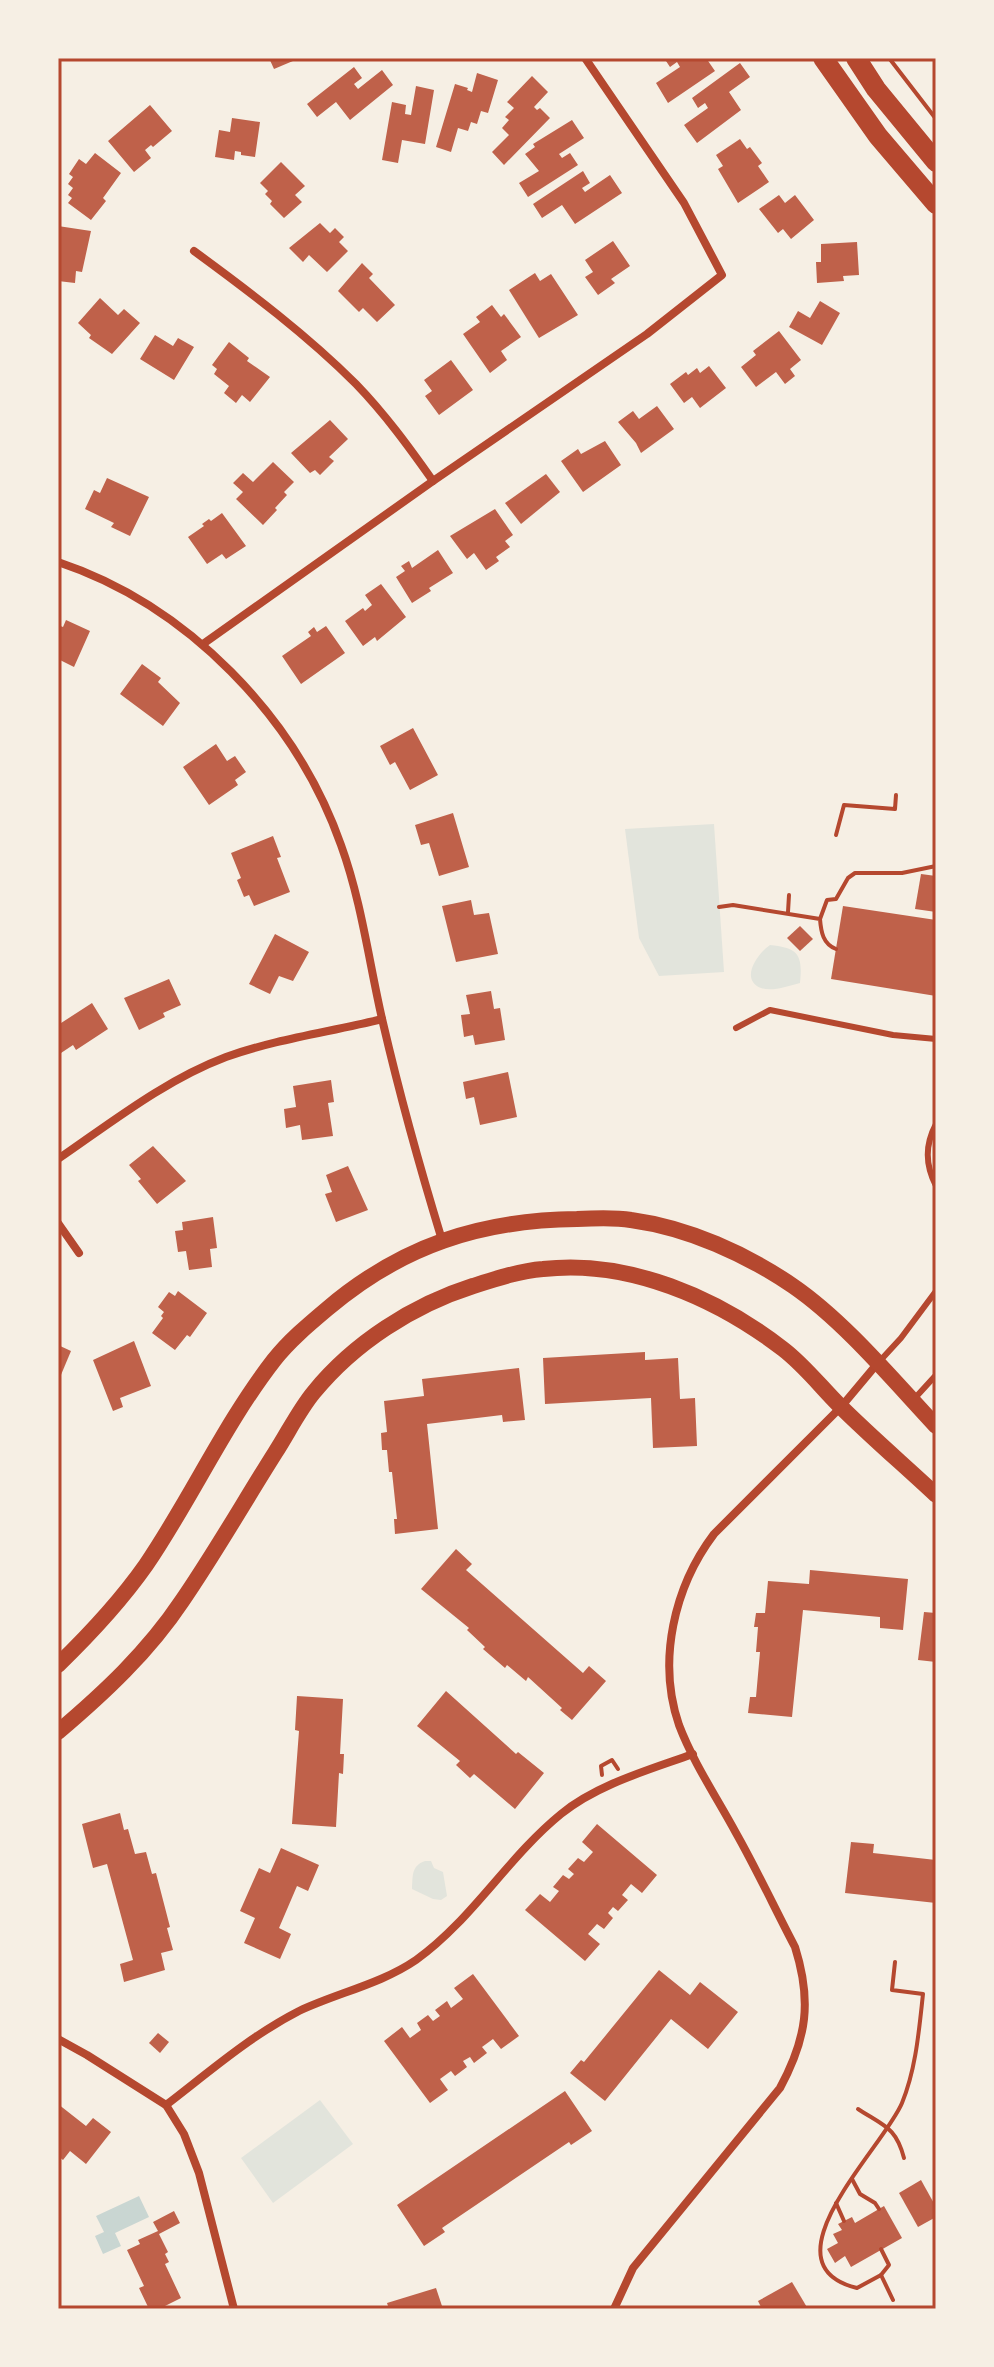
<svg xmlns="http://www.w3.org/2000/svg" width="994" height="2367" font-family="Poppins,sans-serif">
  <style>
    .green { fill: #e2e4dc }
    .water { fill: #c9d6d2 }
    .building { fill: #bf614a }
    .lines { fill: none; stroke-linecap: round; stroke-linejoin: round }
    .path { stroke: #b5482f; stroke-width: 4 }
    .service { stroke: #b5482f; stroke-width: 6 }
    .minor { stroke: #b5482f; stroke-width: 8 }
    .secondary { stroke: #b5482f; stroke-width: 16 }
    .primary { stroke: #b5482f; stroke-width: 20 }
    .neatline { fill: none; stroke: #b5482f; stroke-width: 3 }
  </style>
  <rect width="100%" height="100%" fill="#f6efe4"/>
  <g class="green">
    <path d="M714,824L724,972L659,976L639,938L625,829Z"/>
    <path d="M770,945C798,948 803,954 800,983C788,986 772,992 761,988C739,979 758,953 770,945Z"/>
    <path d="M425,1861H431L434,1868L443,1872L447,1896L441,1900L433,1899L412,1889C413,1876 411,1866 425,1861Z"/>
    <path d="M320,2100L353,2144L273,2203L241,2158Z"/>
  </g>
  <path class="water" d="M139,2196L149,2217L115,2233L121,2246L103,2254L95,2236L104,2232L96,2216Z"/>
  <g class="building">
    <path d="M269,58H300L274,69Z"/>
    <path d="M664,58H706L715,71L668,103L656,83L680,67L677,62L670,67Z"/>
    <path d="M740,63L750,77L729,92L741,110L697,143L684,125L708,108L705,103L698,108L692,98Z"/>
    <path d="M354,67L362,78L354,84L358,89L382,70L393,85L350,120L336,102L317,117L307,104Z"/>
    <path d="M477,73L498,80L488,113L481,111L477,124L471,122L468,131L458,128L451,152L436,147L455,84L468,88L467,90L472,92Z"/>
    <path d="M532,76L548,92L534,107L537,110L540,108L550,118L504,165L492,152L509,135L502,128L509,120L505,117L514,108L507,102Z"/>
    <path d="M416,86L434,90L425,144L402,140L398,163L382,160L392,102L406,105L405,114L411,115Z"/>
    <path d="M150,105L172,131L153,147L151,145L145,150L151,158L134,172L108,141Z"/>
    <path d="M232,118L260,122L255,157L241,155V152L235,151L234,160L215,157L219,130L230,132Z"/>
    <path d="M572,120L584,138L559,154L562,158L570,153L578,165L528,197L519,183L539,171L525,154L535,147L533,144Z"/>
    <path d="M740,139L747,149L750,147L762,163L758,166L769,182L738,203L718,169L723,166L716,155Z"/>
    <path d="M95,153L121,173L103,198L106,201L91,220L68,203L72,198L68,195L73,188L68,184L73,177L69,174L79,159L86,164Z"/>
    <path d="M281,162L305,186L295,195L302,202L284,218L270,204L272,201L265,194L268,191L260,183Z"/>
    <path d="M583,171L590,183L582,188L585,192L610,175L622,193L575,224L562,205L542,218L533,204Z"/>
    <path d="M779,195L785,203L795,195L814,220L791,239L783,229L778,233L759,209Z"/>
    <path d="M320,223L330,233L335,228L344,237L339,242L348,251L327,272L309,255L303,262L289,248Z"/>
    <path d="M58,226L91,231L82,272L76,271L75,283L58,281Z"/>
    <path d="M613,241L630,266L611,279L615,283L598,295L585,277L593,272L585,260Z"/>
    <path d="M857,242L859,275L843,276L844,281L817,283L816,262H821V244Z"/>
    <path d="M362,263L373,274L369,278L395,305L377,322L363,308L359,312L338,291Z"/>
    <path d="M535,273L540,281L551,274L578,315L539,338L509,290Z"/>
    <path d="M100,298L118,315L124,309L140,323L112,354L89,338L91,335L78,323Z"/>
    <path d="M820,301L840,313L822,345L789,327L798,311L810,318Z"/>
    <path d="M492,305L501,317L504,314L521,337L501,351L507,360L490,373L463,334L480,322L476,317Z"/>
    <path d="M779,331L801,360L790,369L795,376L785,384L776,372L756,387L741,367L756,355L753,351Z"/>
    <path d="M155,335L173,346L178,338L194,347L174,380L140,359Z"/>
    <path d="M229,342L249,358L247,361L270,377L250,402L242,395L236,403L224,393L229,386L214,374L217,369L212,365Z"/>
    <path d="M451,360L473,390L439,415L425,396L432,391L424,380Z"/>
    <path d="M709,366L726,388L700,408L692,397L684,403L670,384L686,372L688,375L697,368L700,373Z"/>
    <path d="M657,406L674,429L641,453L636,443L618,422L633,411L639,419Z"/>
    <path d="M330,420L348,439L329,457L334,461L320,475L315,470L310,473L291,453Z"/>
    <path d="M605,441L621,465L583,492L561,461L578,449L581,454Z"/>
    <path d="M273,462L294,482L284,492L287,495L275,508L277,510L263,525L236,499L243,492L233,483L243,473L253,482Z"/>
    <path d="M546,474L560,492L521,524L505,503Z"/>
    <path d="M107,478L149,497L130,536L111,527L114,523L85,509L94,490L100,493Z"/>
    <path d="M495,509L513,535L505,541L510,547L496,557L499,561L486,570L474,553L467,559L450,536Z"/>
    <path d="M222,513L246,546L226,559L222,554L207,564L188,537L204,526L202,524L209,519L211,521Z"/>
    <path d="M438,550L453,573L429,588L431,591L412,603L396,577L405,571L401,566L409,561L412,568Z"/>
    <path d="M381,584L406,617L377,641L375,637L363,646L345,621L363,608L365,611L372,605L365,595Z"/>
    <path d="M66,620L90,631L74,667L58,659V625L63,627Z"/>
    <path d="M326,626L345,653L301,684L282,656L311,636L308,632L314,627L317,632Z"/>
    <path d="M142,664L161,678L158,682L180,703L163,726L120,694Z"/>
    <path d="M413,728L438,775L410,790L395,762L390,765L380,746Z"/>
    <path d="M216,744L227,761L235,756L246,772L235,780L238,785L209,805L183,767Z"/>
    <path d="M453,813L469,867L439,876L429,843L421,845L415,825Z"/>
    <path d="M273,836L281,857L277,858L290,892L254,906L249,895L244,897L237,880L241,878L231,853Z"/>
    <path d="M921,874L936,876V912L915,909Z"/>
    <path d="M471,900L474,915L489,913L498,954L456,962L442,906Z"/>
    <path d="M843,906L936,920V996L831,979Z"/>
    <path d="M800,926L813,939L800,951L787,938Z"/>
    <path d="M275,934L309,952L293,981L279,976L270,994L249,984Z"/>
    <path d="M169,979L181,1005L163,1013L165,1017L139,1030L124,998Z"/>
    <path d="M491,991L494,1009L500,1008L505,1040L475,1045L473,1035L464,1037L461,1015L470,1014L466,995Z"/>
    <path d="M92,1003L108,1029L76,1050L73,1045L58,1055V1025Z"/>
    <path d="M508,1072L517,1117L480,1125L474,1097L466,1099L463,1082Z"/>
    <path d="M331,1080L334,1102L328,1103L333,1136L302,1140L300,1125L286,1128L284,1109L296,1107L293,1086Z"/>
    <path d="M153,1146L186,1181L157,1204L138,1181L141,1179L129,1165Z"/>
    <path d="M348,1166L368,1210L336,1222L325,1194L332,1192L326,1175Z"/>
    <path d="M213,1217L217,1248L210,1249L212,1267L189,1270L186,1251L178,1252L175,1231L183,1230L182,1222Z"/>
    <path d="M178,1291L207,1313L190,1337L187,1335L175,1350L152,1333L163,1318L161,1316L164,1312L158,1307L169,1292L175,1296Z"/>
    <path d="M134,1341L151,1386L120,1398L123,1407L113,1411L93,1360Z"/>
    <path d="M58,1345L71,1351L58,1382Z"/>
    <path d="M645,1352V1360L678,1358L680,1399L695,1398L697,1446L653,1448L651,1398L545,1404L543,1358Z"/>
    <path d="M519,1368L525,1420L503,1422L502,1415L427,1424L438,1529L395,1534L394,1519H397L392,1472H389L387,1450H382L381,1433L387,1432L384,1401L424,1396L422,1379Z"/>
    <path d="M456,1549L472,1564L466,1570L583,1673L589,1666L606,1681L572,1720L560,1710L562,1708L528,1677L526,1681L507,1665L505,1668L483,1649L485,1647L467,1630L469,1628L421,1589Z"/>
    <path d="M810,1570L908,1579L903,1630L880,1628V1617L803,1610L792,1717L748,1713L750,1697H756L760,1652H756L758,1627H754L756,1613H765L768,1581L809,1584Z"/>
    <path d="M924,1612L936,1613V1662L918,1660Z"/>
    <path d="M446,1691L516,1754L518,1752L544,1773L515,1809L474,1774L470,1778L456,1765L460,1761L417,1726Z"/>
    <path d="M297,1696L343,1699L340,1754H344L343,1774L339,1773L336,1827L292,1824L299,1731L295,1730Z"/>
    <path d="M120,1813L124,1830L128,1829L135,1854L146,1852L152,1874L156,1873L170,1927L167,1928L173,1950L161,1953L165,1970L124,1982L120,1964L133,1960L107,1864L93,1868L82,1824Z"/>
    <path d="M597,1824L657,1875L642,1893L631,1884L622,1895L628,1900L618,1911L613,1907L608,1913L613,1918L604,1929L597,1924L588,1934L600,1944L585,1961L525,1910L540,1894L550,1902L559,1891L553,1887L563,1875L569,1879L574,1874L568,1869L578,1858L584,1862L593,1852L582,1842Z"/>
    <path d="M851,1842L874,1844L873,1853L936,1860V1903L845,1893Z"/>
    <path d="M281,1848L319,1865L308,1891L297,1886L279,1928L291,1934L280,1959L244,1943L255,1918L240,1911L259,1868L270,1873Z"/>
    <path d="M659,1970L690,1995L700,1982L738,2012L708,2049L671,2019L605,2101L570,2073L581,2060L584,2062Z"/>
    <path d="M473,1974L519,2036L501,2049L493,2039L482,2047L487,2053L474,2063L470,2057L463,2061L467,2067L455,2076L451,2071L440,2079L448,2090L430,2103L384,2041L402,2027L410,2038L421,2030L417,2023L428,2015L433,2021L440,2016L435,2010L447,2001L451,2008L463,1999L454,1988Z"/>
    <path d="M158,2033L169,2042L160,2053L149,2043Z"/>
    <path d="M565,2091L592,2131L571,2145L569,2142L442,2228L445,2232L424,2246L397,2205Z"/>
    <path d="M58,2104L86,2126L93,2118L111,2132L86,2164L70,2151L63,2160L58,2156Z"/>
    <path d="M921,2180L936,2207V2217L918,2227L899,2193Z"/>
    <path d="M884,2206L902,2238L851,2267L845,2256L835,2263L827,2249L838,2243L833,2234L842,2230L838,2224L852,2217L855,2223Z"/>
    <path d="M174,2211L180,2223L159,2234L168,2252L165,2254L169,2262L165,2264L181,2298L159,2309H149L139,2288L144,2286L127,2250L140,2244L138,2240L158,2231L153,2222Z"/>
    <path d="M792,2282L808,2309H762L758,2301Z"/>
    <path d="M436,2288L443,2309H389L387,2303Z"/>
  </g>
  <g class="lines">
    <g class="path">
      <path d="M889,58L936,119"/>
      <path d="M836,835L844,805L895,809L896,795"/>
      <path d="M719,907L733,905L820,919C821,932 823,944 836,949"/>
      <path d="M788,912L789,895"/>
      <path d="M820,919L827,900L836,899L848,878L855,873H902L936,866"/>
      <path d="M602,1775L601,1766L612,1760L618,1769"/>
      <path d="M858,2109C884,2126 896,2127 904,2158"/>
      <path d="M852,2179L860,2194L875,2203L879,2209"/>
      <path d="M836,2203L844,2221"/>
      <path d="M881,2275L889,2265L881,2249"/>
      <path d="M893,2300L881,2275L857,2288C760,2264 884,2147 902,2103C916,2069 919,2030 923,1994L892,1990L895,1962"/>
    </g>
    <g class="service">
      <path d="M736,1028L770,1010L893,1035L936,1039"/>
      <path d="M936,1124C925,1145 925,1164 936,1186"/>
      <path d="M878,1363L901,1338L936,1291"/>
      <path d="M915,1398L936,1375"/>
    </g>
    <g class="minor">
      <path d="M194,251C250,292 307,335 356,384C385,414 409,447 433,481"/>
      <path d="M58,562C187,605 296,717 341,845C362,903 369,963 383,1023C400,1096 420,1168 442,1240"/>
      <path d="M203,644L433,481L647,334L722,275L684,203L585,58"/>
      <path d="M58,1159C112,1122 165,1080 226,1057C276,1039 330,1032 382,1019"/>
      <path d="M58,1223L79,1253"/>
      <path d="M58,2039L87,2055L166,2105L184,2134L199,2173L234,2309"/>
      <path d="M166,2105C209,2072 250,2036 299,2011C337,1993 381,1984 416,1960C472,1920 507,1858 561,1814C598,1784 649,1770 693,1754"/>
      <path d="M614,2309L633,2268L780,2088C807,2038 812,2001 795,1947C775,1909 757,1870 736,1833C717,1798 693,1762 679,1725C657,1661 674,1587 714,1534L841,1407L877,1364"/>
    </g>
    <g class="secondary">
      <path d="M58,1665C90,1634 120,1602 146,1565C191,1499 225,1423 274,1360C289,1341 308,1325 327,1309C401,1246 480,1220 577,1219C595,1218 614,1217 631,1220C689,1228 746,1254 793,1286C844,1321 893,1380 936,1426"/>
      <path d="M58,1732C104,1693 148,1652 182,1601C215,1553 244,1502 275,1453C288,1433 299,1410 314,1392C354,1343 413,1305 473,1286C495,1279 519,1271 543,1269C628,1259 717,1298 783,1349C804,1365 821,1387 839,1405C870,1436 904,1465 936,1495"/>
    </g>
    <g class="primary">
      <path d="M823,58L878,136L936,204"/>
      <path d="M856,58L876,89L936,162"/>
    </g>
  </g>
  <rect width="994" height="2367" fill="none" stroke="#f6efe4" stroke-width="120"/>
  <rect x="60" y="60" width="874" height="2247" class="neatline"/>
</svg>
